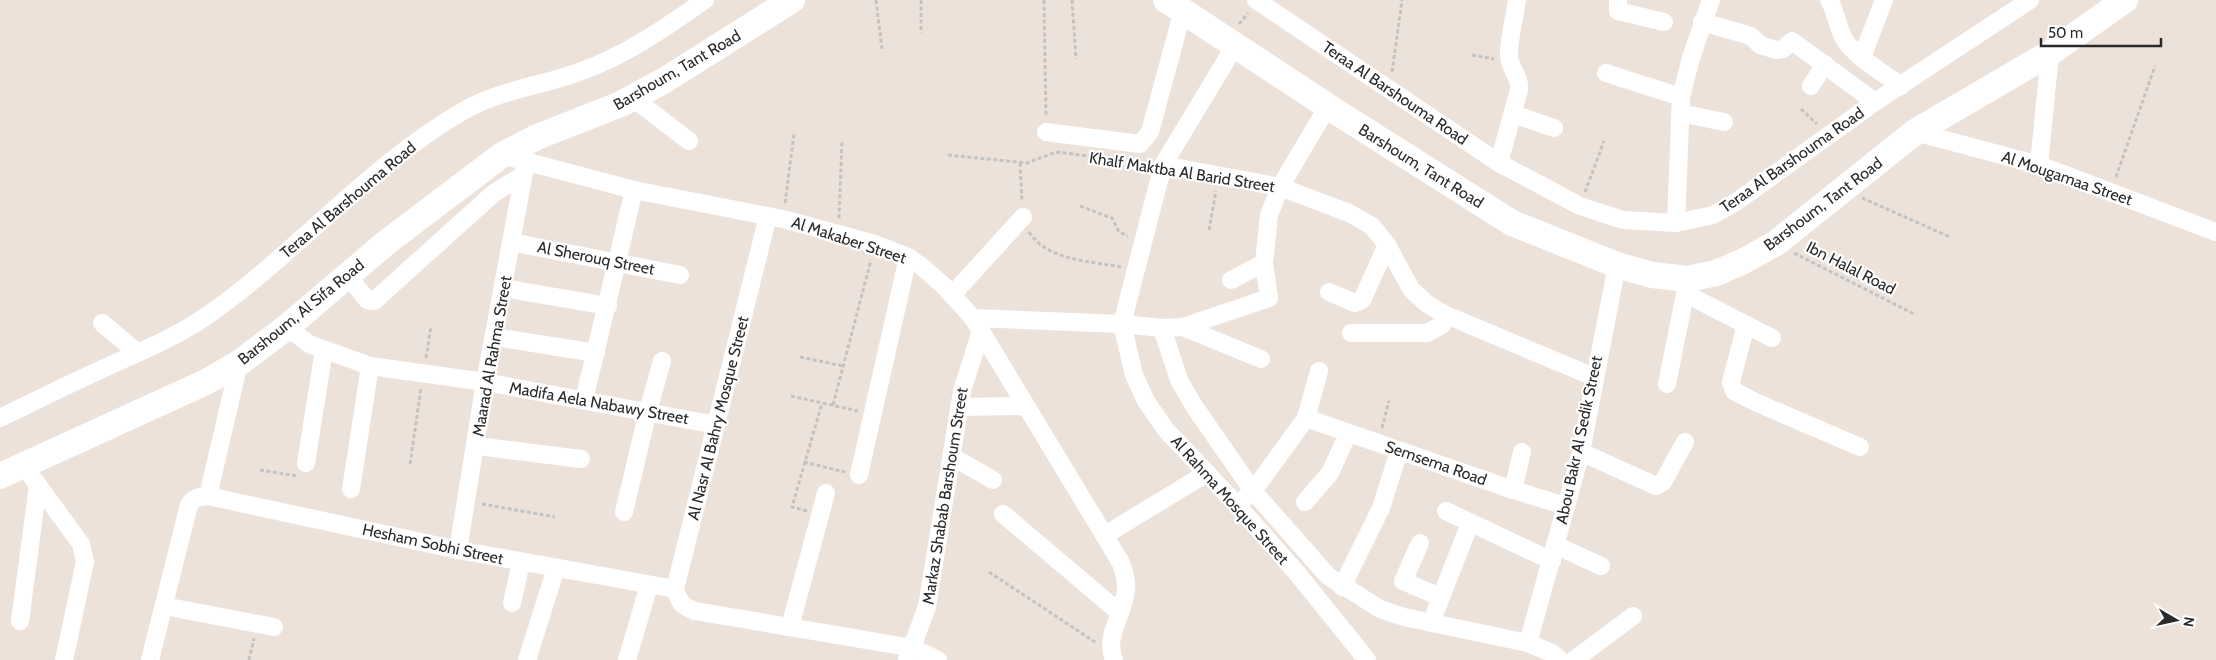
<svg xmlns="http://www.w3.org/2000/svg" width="2216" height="660" font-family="Cabin,sans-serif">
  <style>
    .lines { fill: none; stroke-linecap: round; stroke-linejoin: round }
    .path { stroke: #c3c3c3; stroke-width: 3; stroke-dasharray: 4 2.5; stroke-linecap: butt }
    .minor { stroke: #fff; stroke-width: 18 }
    .secondary { stroke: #fff; stroke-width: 26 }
    .labels { text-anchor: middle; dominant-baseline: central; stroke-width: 4.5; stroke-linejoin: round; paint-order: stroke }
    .street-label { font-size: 16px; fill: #2a2a2a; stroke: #fff }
  </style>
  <rect width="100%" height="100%" fill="#ede2da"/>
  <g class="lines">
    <g class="path">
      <path d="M876,0L882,49"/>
      <path d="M921,0V33"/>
      <path d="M1044,0L1046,117"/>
      <path d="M1072,0L1076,59"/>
      <path d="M1239,24L1248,13"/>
      <path d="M1472,55L1494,59"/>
      <path d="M1392,72L1402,0"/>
      <path d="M1801,109L1817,124"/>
      <path d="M948,155L1027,163L1056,152L1129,161"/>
      <path d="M1135,162L1149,163"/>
      <path d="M1020,163L1022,202"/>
      <path d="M2116,177L2155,66"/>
      <path d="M1585,192L1604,141"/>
      <path d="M1862,198L1950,237"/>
      <path d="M785,203L794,134"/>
      <path d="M1080,206L1112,218L1119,232L1128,236"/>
      <path d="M839,218L842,141"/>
      <path d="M1209,230L1216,191"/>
      <path d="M1029,232C1048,261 1090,261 1121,267"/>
      <path d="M1794,253L1916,315"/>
      <path d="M800,357L843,366"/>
      <path d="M426,358L431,326"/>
      <path d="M791,396L858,411"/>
      <path d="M833,405L871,260"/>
      <path d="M1382,428L1389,401"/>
      <path d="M804,462L845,472"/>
      <path d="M410,464L421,388"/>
      <path d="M260,470L297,476"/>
      <path d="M482,504L555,517"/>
      <path d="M807,511L792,507L822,403"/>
      <path d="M989,572L1095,642"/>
      <path d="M249,660L254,638"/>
    </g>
    <g class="minor">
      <path d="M1256,0L1499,163L1580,206L1623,220L1676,223L1713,215L1736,202L1875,102L2030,0"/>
      <path d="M1618,0V11L1664,22"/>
      <path d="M1829,0C1836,12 1837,24 1843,37C1852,55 1885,74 1901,86"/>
      <path d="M1702,22L1751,36L1760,45L1776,50L1783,49L1792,41L1875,102"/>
      <path d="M1236,44L1163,165L1122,324L1134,375L1146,401L1166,430L1237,505L1297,573L1367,660"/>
      <path d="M1862,57L1884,0"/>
      <path d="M1606,73L1681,97"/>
      <path d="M1811,86L1825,64"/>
      <path d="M633,98L689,141"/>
      <path d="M1680,113L1724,122"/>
      <path d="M1513,114L1554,128"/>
      <path d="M1046,132L1140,144L1150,132L1183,10"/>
      <path d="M1915,132L2039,165L2216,232"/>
      <path d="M502,155L634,190L783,219L875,244L908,257L921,266L944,286L973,318L1121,563C1124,572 1127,580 1126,590C1124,614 1104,635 1114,660"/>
      <path d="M1499,163L1519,90C1521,76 1508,68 1509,54C1509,36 1515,17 1517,0"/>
      <path d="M1163,165L1280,187L1349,213L1372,226L1387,245L1411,289L1427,304L1446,315L1594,377"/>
      <path d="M2039,165L2050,53"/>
      <path d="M768,216L675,589C679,602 682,606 695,611L913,648L938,660"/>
      <path d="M1676,223L1681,97L1691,58L1711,0"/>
      <path d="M511,242L680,275"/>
      <path d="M348,276L367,300L374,301L494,193L523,175"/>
      <path d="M1231,280L1264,263"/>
      <path d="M503,288L608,306"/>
      <path d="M1329,292L1355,303L1362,300L1387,245"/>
      <path d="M1686,294L1772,338"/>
      <path d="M952,295L1023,217"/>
      <path d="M973,318L1122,324L1162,328L1183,327L1269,298L1264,263L1269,215L1280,187L1328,106"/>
      <path d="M102,323L138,353"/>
      <path d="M1746,325L1731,382L1734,391L1755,402L1860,447"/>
      <path d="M287,327L309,344L370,366L485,382L716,425"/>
      <path d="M1183,327L1261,359"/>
      <path d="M1162,328L1179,380L1194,406L1253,491L1328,576L1380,609L1404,617L1528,643L1552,653L1560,660"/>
      <path d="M1351,333H1427L1442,325L1446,315"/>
      <path d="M494,337L596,353"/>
      <path d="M1667,384L1688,279"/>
      <path d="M584,400L634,190"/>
      <path d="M959,407L1026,406"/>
      <path d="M0,418C33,402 65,386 98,371C138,352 179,337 215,310C301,248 372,163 465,110C500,90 541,86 579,72C625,56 665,28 705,0"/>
      <path d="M1306,418L1513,490L1566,506"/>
      <path d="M477,446L581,459"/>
      <path d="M1581,452L1656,486L1663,482L1685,442"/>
      <path d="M951,456L993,480"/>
      <path d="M306,463L324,350"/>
      <path d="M24,466L81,544L85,562L64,660"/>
      <path d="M859,475L908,257"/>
      <path d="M351,489L370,366"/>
      <path d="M1513,490L1522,452"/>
      <path d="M208,496L239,363"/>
      <path d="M1245,498L1253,491L1306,418L1319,371"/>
      <path d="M1305,502L1330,473L1348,434"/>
      <path d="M1446,511L1552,561"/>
      <path d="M624,512L648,411L662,361"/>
      <path d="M1003,514L1119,612"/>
      <path d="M1105,535L1207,473"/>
      <path d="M1420,543L1403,581L1440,597"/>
      <path d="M1555,545L1601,566"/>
      <path d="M458,550L485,382L526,162"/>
      <path d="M1342,587L1381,508L1399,451"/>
      <path d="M512,603L521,562"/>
      <path d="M164,606L274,627"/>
      <path d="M20,621L38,485"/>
      <path d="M1431,623L1470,523"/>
      <path d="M790,627L826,493"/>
      <path d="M1528,643L1581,452L1617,265"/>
      <path d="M150,660L189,505C193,497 200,497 208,496L458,550L675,589"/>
      <path d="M527,660L556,568"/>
      <path d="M627,660L649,585"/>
      <path d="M907,660L927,607L962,391L981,331"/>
      <path d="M1574,660L1633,616"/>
    </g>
    <g class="secondary">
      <path d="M1166,0L1335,111L1512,223L1617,265L1652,275L1688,279L1716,273L1742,262L1776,243L1915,132L2050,53L2125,0"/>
      <path d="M0,476L206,382L239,363L287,327L387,242L502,155L537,137L621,104L665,80L792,0"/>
    </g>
  </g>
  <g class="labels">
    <g class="street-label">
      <text transform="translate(677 70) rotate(-30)">Barshoum, Tant Road</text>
      <text transform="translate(1395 93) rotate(34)">Teraa Al Barshouma Road</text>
      <text transform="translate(1792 160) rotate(-35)">Teraa Al Barshouma Road</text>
      <text transform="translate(1421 166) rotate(32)">Barshoum, Tant Road</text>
      <text transform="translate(1182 172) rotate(9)">Khalf Maktba Al Barid Street</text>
      <text transform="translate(2067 178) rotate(19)">Al Mougamaa Street</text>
      <text transform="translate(348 200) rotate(-40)">Teraa Al Barshouma Road</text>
      <text transform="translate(1823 204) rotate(-37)">Barshoum, Tant Road</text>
      <text transform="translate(849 240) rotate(18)">Al Makaber Street</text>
      <text transform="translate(596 258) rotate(11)">Al Sherouq Street</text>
      <text transform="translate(1851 268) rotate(27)">Ibn Halal Road</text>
      <text transform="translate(301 312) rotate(-39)">Barshoum, Al Sifa Road</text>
      <text transform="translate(492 356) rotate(-80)">Maarad Al Rahma Street</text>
      <text transform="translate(599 403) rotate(10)">Madifa Aela Nabawy Street</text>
      <text transform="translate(718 418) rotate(-76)">Al Nasr Al Bahry Mosque Street</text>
      <text transform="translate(1579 440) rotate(-78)">Abou Bakr Al Sedik Street</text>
      <text transform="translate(1436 463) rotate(19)">Semsema Road</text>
      <text transform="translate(945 496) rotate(-81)">Markaz Shabab Barshoum Street</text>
      <text transform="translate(1230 500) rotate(48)">Al Rahma Mosque Street</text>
      <text transform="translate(433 544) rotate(12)">Hesham Sobhi Street</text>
    </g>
  </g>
  <g transform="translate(2176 620) rotate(99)" stroke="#ffffff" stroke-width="4" paint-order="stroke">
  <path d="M0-4L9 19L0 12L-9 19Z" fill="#2a2a2a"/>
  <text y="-8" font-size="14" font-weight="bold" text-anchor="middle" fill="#2a2a2a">N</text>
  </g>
  <path d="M2041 38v8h120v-8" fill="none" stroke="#2a2a2a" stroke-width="2.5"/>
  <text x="2048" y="38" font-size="15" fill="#2a2a2a" stroke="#ffffff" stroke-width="4" paint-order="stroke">50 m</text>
</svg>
